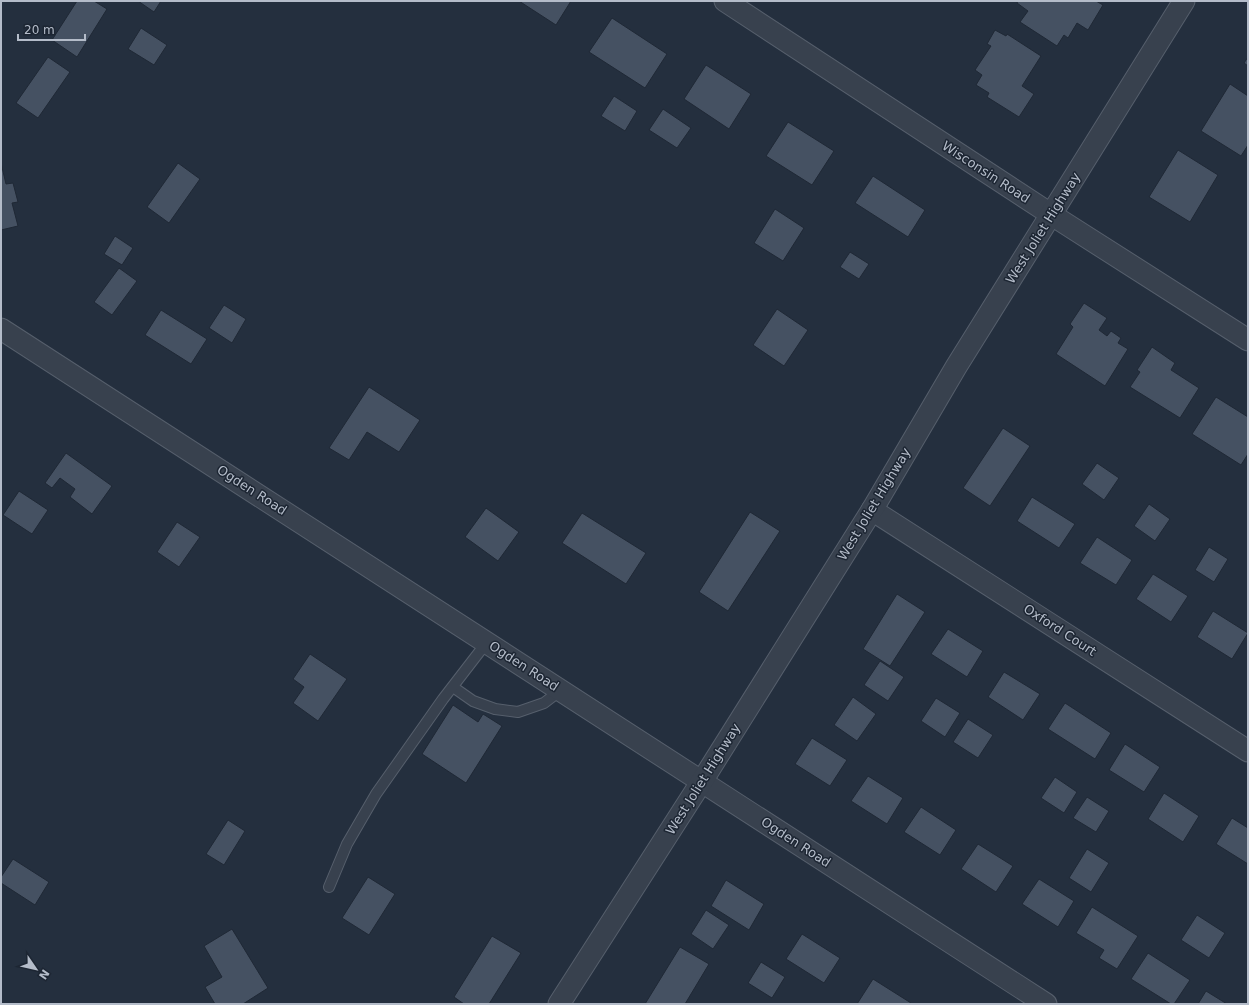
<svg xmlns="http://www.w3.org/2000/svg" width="1249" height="1005" font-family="'DejaVu Sans',sans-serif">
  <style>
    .building { fill: #455162; stroke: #1f2835 }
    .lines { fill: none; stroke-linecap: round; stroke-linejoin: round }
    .service-casing { stroke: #565f6c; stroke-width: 12 }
    .minor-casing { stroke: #565f6c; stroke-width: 23 }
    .service { stroke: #38414e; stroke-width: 10 }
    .minor { stroke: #38414e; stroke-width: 21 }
    .labels { text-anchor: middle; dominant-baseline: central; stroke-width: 3; stroke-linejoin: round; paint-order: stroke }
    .street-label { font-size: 13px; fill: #b4bcc9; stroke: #1d2633 }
  </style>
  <rect width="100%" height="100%" fill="#242f3e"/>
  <g class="building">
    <path d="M77,1H94L107,9L77,57L52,40Z"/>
    <path d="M138,1H161L154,12Z"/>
    <path d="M519,1H571L556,25Z"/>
    <path d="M1018,1H1096L1103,5L1088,30L1077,23L1068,38L1064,35L1057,46L1020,22L1028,11L1017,3Z"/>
    <path d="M612,18L667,54L645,88L589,52Z"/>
    <path d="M141,28L167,45L154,65L128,49Z"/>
    <path d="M995,30L1006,36L1007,34L1041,56L1022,86L1034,94L1019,117L987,97L989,93L976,85L982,75L975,70L991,46L987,44Z"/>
    <path d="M48,57L70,72L38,118L16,103Z"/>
    <path d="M1248,57V66L1244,63Z"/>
    <path d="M706,65L751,94L729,129L684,99Z"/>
    <path d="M1230,84L1248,96V145L1241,156L1201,131Z"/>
    <path d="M614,96L637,111L625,131L601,116Z"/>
    <path d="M663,109L691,128L677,148L649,130Z"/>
    <path d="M788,122L834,151L812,185L766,156Z"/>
    <path d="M1178,150L1218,175L1190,222L1149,197Z"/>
    <path d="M1,163L6,184L13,183L18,202L12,203L18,226L1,230Z"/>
    <path d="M178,163L200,179L169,223L147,207Z"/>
    <path d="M873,176L925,210L908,237L855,203Z"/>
    <path d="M775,209L804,228L783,261L754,243Z"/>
    <path d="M115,236L133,248L122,265L104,254Z"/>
    <path d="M850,252L869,264L859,279L840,267Z"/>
    <path d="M119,268L137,281L112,315L94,302Z"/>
    <path d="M1084,303L1107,318L1099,330L1107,336L1111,331L1121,338L1118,343L1128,349L1105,386L1056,354L1073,327L1070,324Z"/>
    <path d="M224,305L246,319L232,343L209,328Z"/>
    <path d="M777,309L808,330L784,366L753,345Z"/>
    <path d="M161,310L207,339L191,364L145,335Z"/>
    <path d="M1152,347L1175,363L1171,370L1199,388L1180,418L1130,387L1140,372L1137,370Z"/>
    <path d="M369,387L420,420L399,452L367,432L349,460L329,448Z"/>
    <path d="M1216,397L1248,417V454L1241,465L1192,434Z"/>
    <path d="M1003,428L1030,446L990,506L963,488Z"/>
    <path d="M66,453L112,486L92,514L70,497L75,489L60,478L52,488L45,483Z"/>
    <path d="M1097,463L1119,478L1104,500L1082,484Z"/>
    <path d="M19,491L48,510L32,534L3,515Z"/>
    <path d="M1032,497L1075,524L1059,548L1017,521Z"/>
    <path d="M1149,504L1170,519L1155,541L1134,526Z"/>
    <path d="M486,508L519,532L498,561L465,537Z"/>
    <path d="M750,512L780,531L728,611L699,592Z"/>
    <path d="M582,513L646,553L626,584L562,543Z"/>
    <path d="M177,522L200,537L179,567L157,552Z"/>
    <path d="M1097,537L1132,560L1116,585L1080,563Z"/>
    <path d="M1209,547L1228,559L1214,582L1195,570Z"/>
    <path d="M1153,574L1188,596L1171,622L1136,599Z"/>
    <path d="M897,594L925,612L890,666L863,649Z"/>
    <path d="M1213,611L1248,633L1232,659L1197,637Z"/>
    <path d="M948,629L983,651L967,677L931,654Z"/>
    <path d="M310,654L347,679L318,721L293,703L304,687L293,679Z"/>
    <path d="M880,661L904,677L888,701L864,685Z"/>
    <path d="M1004,672L1040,694L1023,720L988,697Z"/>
    <path d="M853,697L876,714L857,741L834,725Z"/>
    <path d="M936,698L960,713L945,737L921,721Z"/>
    <path d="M1065,703L1111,733L1095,759L1048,729Z"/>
    <path d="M453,705L478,722L483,714L502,726L466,783L422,754Z"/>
    <path d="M968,719L993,735L978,758L953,742Z"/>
    <path d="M812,738L847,760L830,786L795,764Z"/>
    <path d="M1125,744L1160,767L1144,792L1109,770Z"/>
    <path d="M868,776L903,798L887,824L851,801Z"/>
    <path d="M1055,777L1077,792L1064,813L1041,798Z"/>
    <path d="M1164,793L1199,816L1183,842L1148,819Z"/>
    <path d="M1087,797L1109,811L1096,832L1073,818Z"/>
    <path d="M921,807L956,830L940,855L904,832Z"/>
    <path d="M1232,818L1248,828V864L1216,844Z"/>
    <path d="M228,820L245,831L224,865L206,854Z"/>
    <path d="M978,844L1013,866L996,892L961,869Z"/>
    <path d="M1087,849L1109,863L1091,892L1069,878Z"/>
    <path d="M13,859L49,882L35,905L1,883V877Z"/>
    <path d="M368,877L395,894L369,935L342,918Z"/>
    <path d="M1039,879L1074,901L1058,927L1022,904Z"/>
    <path d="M726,880L764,904L749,930L711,906Z"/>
    <path d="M1092,907L1138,936L1117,969L1099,958L1104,950L1076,933Z"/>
    <path d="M706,910L729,925L713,949L691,934Z"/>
    <path d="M1197,915L1225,933L1209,958L1181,940Z"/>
    <path d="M232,929L268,988L243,1004H215L205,987L222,977L204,946Z"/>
    <path d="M802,934L840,958L824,983L786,959Z"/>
    <path d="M492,936L521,953L489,1004H464L454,997Z"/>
    <path d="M680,947L709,964L685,1004H645Z"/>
    <path d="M1148,953L1190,980L1174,1004H1171L1131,979Z"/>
    <path d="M761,962L785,977L772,998L748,983Z"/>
    <path d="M873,979L911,1003V1004H857Z"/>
    <path d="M1206,991L1227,1004H1198Z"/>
  </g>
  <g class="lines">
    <defs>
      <g id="service">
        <path d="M453,687L473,701L495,709L518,712L544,703L561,690"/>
        <path d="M329,887L347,844L376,794L443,699L487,642"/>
      </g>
      <g id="minor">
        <path d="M725,1L1052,215L1248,340"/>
        <path d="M1,329L1046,1004"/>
        <path d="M872,510L1248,751"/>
        <path d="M559,1004L702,781L872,510L956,367L1184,1"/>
      </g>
    </defs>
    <use href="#service" class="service-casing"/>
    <use href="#minor" class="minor-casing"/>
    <use href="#service" class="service"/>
    <use href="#minor" class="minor"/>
  </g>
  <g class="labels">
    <g class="street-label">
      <text transform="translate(986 172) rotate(33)">Wisconsin Road</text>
      <text transform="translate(1043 228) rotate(-58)">West Joliet Highway</text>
      <text transform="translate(252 490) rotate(33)">Ogden Road</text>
      <text transform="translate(874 504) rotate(-59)">West Joliet Highway</text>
      <text transform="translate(1060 630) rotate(33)">Oxford Court</text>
      <text transform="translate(524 666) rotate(33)">Ogden Road</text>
      <text transform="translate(703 779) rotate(-58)">West Joliet Highway</text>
      <text transform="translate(796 842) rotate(33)">Ogden Road</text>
    </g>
  </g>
  <rect width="1249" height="1005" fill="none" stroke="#b4bcc9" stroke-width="4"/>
  <g transform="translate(36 969) rotate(124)" stroke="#1d2633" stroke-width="3" paint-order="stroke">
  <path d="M0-3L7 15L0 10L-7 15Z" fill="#b4bcc9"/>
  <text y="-6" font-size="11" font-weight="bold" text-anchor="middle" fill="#b4bcc9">N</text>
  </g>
  <path d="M18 34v6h67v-6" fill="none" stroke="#b4bcc9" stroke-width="2"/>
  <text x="24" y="34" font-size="12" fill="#b4bcc9" stroke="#1d2633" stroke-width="3" paint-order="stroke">20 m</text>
</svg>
